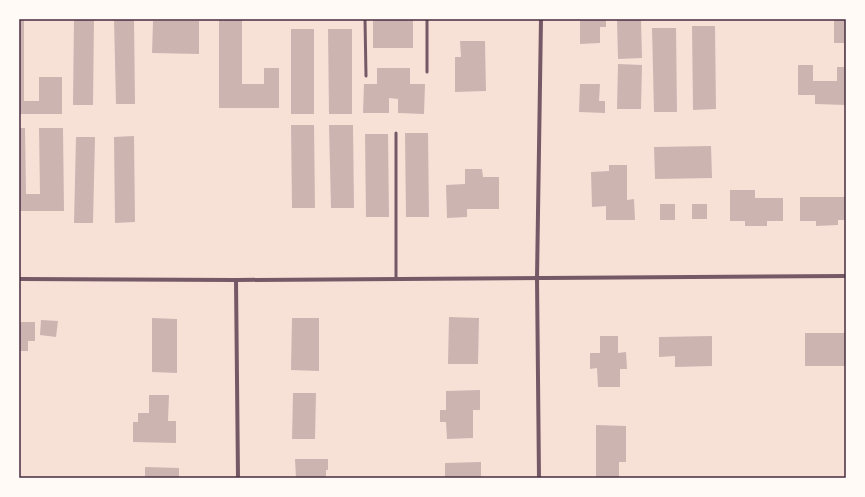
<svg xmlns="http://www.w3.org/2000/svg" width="865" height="497" font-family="Karla,sans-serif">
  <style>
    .building { fill: #ccb4b1 }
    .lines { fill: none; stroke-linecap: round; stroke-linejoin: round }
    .service { stroke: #755966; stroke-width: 3 }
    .minor { stroke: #755966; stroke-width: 4 }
    .neatline { fill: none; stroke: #4a2c40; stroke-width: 1.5 }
  </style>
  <rect width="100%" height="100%" fill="#f7e1d7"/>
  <g class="building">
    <path d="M19,19H24V101H39V77H62V114H19Z"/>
    <path d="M74,19H94L93,105H73Z"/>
    <path d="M114,19H134L135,104H116Z"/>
    <path d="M219,19H242V84H264V68H279V108H219Z"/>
    <rect x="373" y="19" width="40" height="29"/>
    <path d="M580,19H606V27H600V43L580,44Z"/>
    <path d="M617,19H641L642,58L618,59Z"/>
    <path d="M834,19H846V105L815,104V95H798V65H813V81H837V67H844V43H834Z"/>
    <path d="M153,21H199V54L152,53Z"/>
    <path d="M692,26H715L716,109L693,110Z"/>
    <path d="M652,28H676L677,112H654Z"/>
    <rect x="291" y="29" width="23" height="85"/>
    <path d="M328,29H352V114H329Z"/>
    <path d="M460,41H485L486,91L455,92V57H461Z"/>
    <path d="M618,64L642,65L641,109H617Z"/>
    <path d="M377,68H410V84H425L424,114L398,113V99L389,98V113H363L364,84H377Z"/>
    <path d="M580,84H600L599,101H605V113L579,112Z"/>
    <path d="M291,125H314L315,208H292Z"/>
    <path d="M329,125H353L354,208H331Z"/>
    <path d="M19,128H25L26,194H40L39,128H63L64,211H19Z"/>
    <path d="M405,133H428L429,217H406Z"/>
    <path d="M365,134H388L389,217H366Z"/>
    <path d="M134,136L135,222L115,223L114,137Z"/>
    <path d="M76,137H95L93,223H74Z"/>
    <path d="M711,146L712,178L655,179L654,147Z"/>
    <path d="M609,165H627V200L634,199L635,220H606V206L592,207L591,172L609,171Z"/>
    <path d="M465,169H482L483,177H499V209H467V217L447,218L446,185L465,184Z"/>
    <path d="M730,190H755V198H783V221H767V226H745V221H730Z"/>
    <path d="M800,197H846V220H838V225L816,226V221H800Z"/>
    <rect x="660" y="204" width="15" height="16"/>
    <rect x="692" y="204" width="15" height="15"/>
    <path d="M449,317L479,318L478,364H448Z"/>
    <path d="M152,318L177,319V373L152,372Z"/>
    <path d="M292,318H319V371L291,370Z"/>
    <path d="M41,320L58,321L56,337L40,335Z"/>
    <path d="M19,322H35V341H28V351H19Z"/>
    <rect x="805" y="333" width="41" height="33"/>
    <path d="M600,336H618V353L626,352L627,369H620V387H598L597,368L590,369V353H600Z"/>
    <path d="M712,336V366L675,367V356L659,357V337Z"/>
    <path d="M480,390V410H473V438L447,439L446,422H440V410H446V391Z"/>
    <path d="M293,393H316L315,439H292Z"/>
    <path d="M149,395H169L168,421H176V443L133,442V422H138V413H149Z"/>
    <path d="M596,425L626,426V462H619V478H596Z"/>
    <path d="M295,459H328V470H326V478H296Z"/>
    <path d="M481,462V478H445V463Z"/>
    <path d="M145,467L179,468V478H145Z"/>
  </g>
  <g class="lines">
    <g class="service">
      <path d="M365,19L366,76"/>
      <path d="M427,19V72"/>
      <path d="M396,279V133"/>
    </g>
    <g class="minor">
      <path d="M19,279L236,280L846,276"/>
      <path d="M236,280L238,478"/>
      <path d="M539,478L537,278L541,19"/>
    </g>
  </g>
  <rect width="865" height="497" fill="none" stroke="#fffaf5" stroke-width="40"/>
  <rect x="20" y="20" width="825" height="457" class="neatline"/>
</svg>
